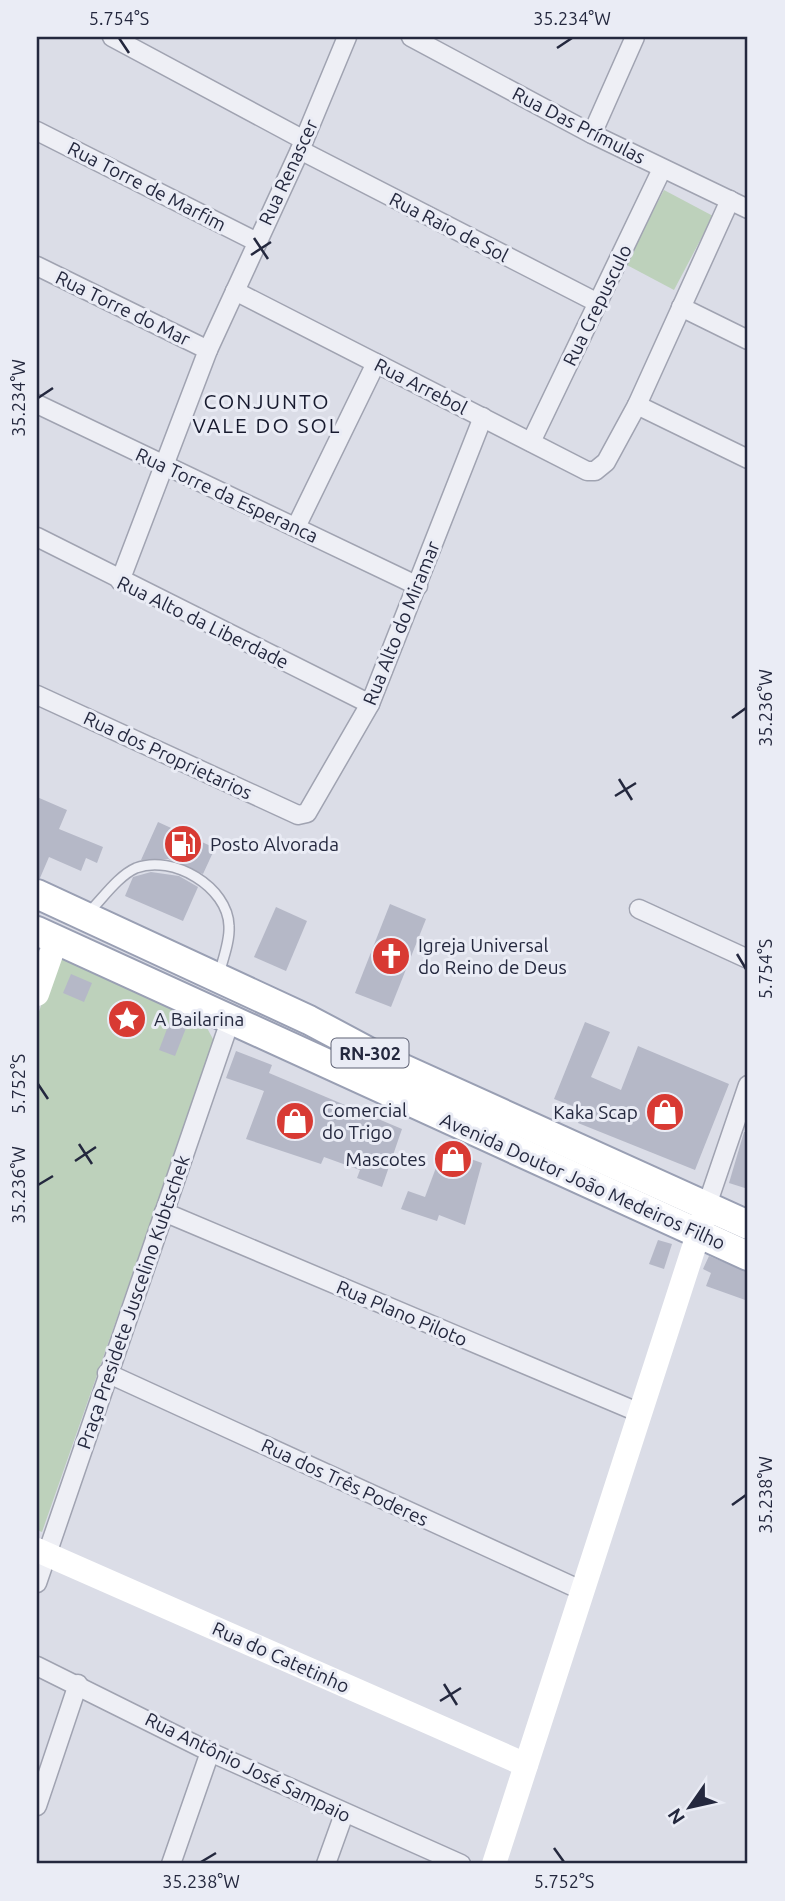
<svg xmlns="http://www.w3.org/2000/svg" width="785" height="1901" font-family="Ubuntu,sans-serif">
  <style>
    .green { fill: #bdd1bb }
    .building { fill: #b5b8c7 }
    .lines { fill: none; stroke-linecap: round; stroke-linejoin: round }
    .lane-casing { stroke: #a0a3b1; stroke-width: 12 }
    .street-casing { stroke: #a0a3b1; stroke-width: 21 }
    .primary-casing { stroke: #999fb3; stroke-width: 32 }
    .lane { stroke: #eeeff5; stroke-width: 9 }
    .street { stroke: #eeeff5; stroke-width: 18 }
    .secondary { stroke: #fff; stroke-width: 24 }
    .primary { stroke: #fff; stroke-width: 28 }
    .ticks { fill: none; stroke: #24283e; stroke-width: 2.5 }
    .labels { text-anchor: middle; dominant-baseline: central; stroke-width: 6; stroke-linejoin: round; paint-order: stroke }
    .shield { fill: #eaecf5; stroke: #5f6375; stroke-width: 2 }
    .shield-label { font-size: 18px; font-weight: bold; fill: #24283e }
    .street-label { font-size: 19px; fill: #24283e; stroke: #eaecf5 }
    .poi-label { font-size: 19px; fill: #24283e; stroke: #eaecf5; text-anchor: start }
    .neighbourhood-label { font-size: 21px; letter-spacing: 2px; fill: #171a2e; stroke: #eaecf5 }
    .neatline { fill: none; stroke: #24283e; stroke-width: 2.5 }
    .ticks-label { font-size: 18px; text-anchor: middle; fill: #24283e }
  </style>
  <rect width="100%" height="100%" fill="#dbdde7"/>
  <g class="green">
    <path d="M664,190L713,216L674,290L625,264Z"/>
    <path d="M64,956L199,1013L214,1041L42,1532L37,1530V1017L55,967Z"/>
  </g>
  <g class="building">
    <path d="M37,797L67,810L59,829L103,847L97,863L86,858L81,871L49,857L40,878H37Z"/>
    <path d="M158,822L215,848L203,874L168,859L141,860Z"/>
    <path d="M151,872L179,876L198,887L183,921L125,896L133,877Z"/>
    <path d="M390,904L426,919L391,1007L355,993Z"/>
    <path d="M276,907L307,921L286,971L254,957Z"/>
    <path d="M71,974L92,983L84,1002L63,993Z"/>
    <path d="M170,1021L186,1028L175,1056L159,1050Z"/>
    <path d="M585,1022L610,1032L591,1077L621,1090L638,1046L729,1084L695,1170L578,1123L583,1110L554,1099Z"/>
    <path d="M236,1051L272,1065L269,1073L402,1129L382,1187L357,1178L360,1170L324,1157L321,1164L246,1139L264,1091L226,1078Z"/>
    <path d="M744,1132H748V1189L729,1183Z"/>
    <path d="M443,1149L482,1163L465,1225L439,1215L437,1221L401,1209L408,1191L425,1197Z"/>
    <path d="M658,1240L672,1244L664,1269L649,1264Z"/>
    <path d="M709,1256L748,1272V1301L706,1286L711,1273L703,1269Z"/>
  </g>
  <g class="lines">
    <defs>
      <path id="lane" d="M89,912C103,898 118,876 136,868C173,854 228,887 229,926C230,941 223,959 219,974"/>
      <g id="street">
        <path d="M112,37L304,140"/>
        <path d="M411,37L592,134L748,209"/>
        <path d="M37,131L257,242"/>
        <path d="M592,134L635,37"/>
        <path d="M300,150L598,303"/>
        <path d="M37,266L208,350"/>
        <path d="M235,291L587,471H595L606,462L637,405L730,200"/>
        <path d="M681,307L748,340"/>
        <path d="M37,404L418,586"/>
        <path d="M637,405L748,459"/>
        <path d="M531,442L662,169"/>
        <path d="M296,527L376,363"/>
        <path d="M37,537L370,704"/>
        <path d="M120,581L208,350L300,150L347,37"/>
        <path d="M37,695L298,815L307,813L370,704L483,417"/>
        <path d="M639,909L748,959"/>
        <path d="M707,1205L748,1085"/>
        <path d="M164,1212L640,1413"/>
        <path d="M107,1373L583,1591"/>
        <path d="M37,1583L230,1021"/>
        <path d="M37,1666L210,1752L461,1864"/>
        <path d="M37,1806L78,1684"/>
        <path d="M171,1864L210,1752"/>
        <path d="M326,1864L344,1814"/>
      </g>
      <g id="primary">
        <path d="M37,894L309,1020L386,1061L748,1225"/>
        <path d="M37,931L748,1256"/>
      </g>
    </defs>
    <use href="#lane" class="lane-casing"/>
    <use href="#street" class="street-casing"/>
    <use href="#primary" class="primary-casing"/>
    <use href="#lane" class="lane"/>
    <use href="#street" class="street"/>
    <g class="secondary">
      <path d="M37,994L56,940"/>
      <path d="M37,1550L526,1765"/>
      <path d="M494,1864L704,1216"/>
    </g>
    <use href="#primary" class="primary"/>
  </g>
  <path class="ticks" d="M119,38L129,53M557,48L572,38M254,238L268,259M251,255L271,242M38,398L53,388M732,718L746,708M619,779L632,800M615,796L636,783M737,954L746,969M38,1084L48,1099M79,1144L92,1164M75,1161L96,1147M38,1185L53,1176M732,1505L746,1495M444,1684L457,1705M440,1701L461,1688M554,1848L564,1862M201,1862L216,1853"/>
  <defs>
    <symbol id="fuel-disc" viewBox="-11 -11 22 22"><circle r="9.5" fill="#d83a33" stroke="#eaecf5"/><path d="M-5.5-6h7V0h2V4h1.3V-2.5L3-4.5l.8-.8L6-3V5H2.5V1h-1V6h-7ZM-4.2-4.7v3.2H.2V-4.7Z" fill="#fff"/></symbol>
    <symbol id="church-disc" viewBox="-11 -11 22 22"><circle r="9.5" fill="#d83a33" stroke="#eaecf5"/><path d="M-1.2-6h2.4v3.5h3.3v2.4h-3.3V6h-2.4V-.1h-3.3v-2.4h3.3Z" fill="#fff"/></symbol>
    <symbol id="sight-disc" viewBox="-11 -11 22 22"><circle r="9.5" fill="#d83a33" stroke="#eaecf5"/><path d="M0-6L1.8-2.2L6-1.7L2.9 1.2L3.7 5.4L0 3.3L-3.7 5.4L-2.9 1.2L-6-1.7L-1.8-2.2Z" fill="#fff"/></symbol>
    <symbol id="shop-disc" viewBox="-11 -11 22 22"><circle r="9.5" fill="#d83a33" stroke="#eaecf5"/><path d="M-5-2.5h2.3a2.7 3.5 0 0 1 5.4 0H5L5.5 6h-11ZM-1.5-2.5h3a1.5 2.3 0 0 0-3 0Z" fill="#fff"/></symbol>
  </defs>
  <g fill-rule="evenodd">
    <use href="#fuel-disc" x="161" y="822" width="44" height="44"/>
    <use href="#church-disc" x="369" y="934" width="44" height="44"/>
    <use href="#sight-disc" x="105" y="997" width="44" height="44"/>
    <use href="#shop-disc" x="643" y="1090" width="44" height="44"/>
    <use href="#shop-disc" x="273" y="1099" width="44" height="44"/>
    <use href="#shop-disc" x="431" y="1137" width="44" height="44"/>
  </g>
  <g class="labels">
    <rect class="shield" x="331.5" y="1038.5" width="77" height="29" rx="5"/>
    <g class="shield-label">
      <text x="370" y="1053">RN-302</text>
    </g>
    <g class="street-label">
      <text transform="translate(579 125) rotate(27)">Rua Das Prímulas</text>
      <text transform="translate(288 172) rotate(-65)">Rua Renascer</text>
      <text transform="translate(147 186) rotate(27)">Rua Torre de Marfim</text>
      <text transform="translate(449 227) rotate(27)">Rua Raio de Sol</text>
      <text transform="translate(597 305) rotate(-64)">Rua Crepusculo</text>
      <text transform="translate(123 308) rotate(26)">Rua Torre do Mar</text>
      <text transform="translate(421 386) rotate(27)">Rua Arrebol</text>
      <text transform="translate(227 495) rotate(25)">Rua Torre da Esperanca</text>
      <text transform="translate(203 622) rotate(26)">Rua Alto da Liberdade</text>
      <text transform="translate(401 623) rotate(-68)">Rua Alto do Miramar</text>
      <text transform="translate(168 755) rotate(25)">Rua dos Proprietarios</text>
      <text transform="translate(583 1181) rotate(24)">Avenida Doutor João Medeiros Filho</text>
      <text transform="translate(133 1302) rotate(-71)">Praça Presidete Juscelino Kubtschek</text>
      <text transform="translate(402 1313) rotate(23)">Rua Plano Piloto</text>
      <text transform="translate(345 1482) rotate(25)">Rua dos Três Poderes</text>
      <text transform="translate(281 1657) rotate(24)">Rua do Catetinho</text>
      <text transform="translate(248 1767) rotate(26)">Rua Antônio José Sampaio</text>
    </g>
    <g class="poi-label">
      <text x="210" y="844">Posto Alvorada</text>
      <text x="418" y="945">Igreja Universal<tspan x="418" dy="22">do Reino de Deus</tspan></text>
      <text x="154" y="1019">A Bailarina</text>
      <text x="322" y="1110">Comercial<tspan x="322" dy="22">do Trigo</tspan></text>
      <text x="638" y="1112" text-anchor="end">Kaka Scap</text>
      <text x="426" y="1159" text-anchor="end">Mascotes</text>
    </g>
    <g class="neighbourhood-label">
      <text x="267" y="401">CONJUNTO<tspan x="267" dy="24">VALE DO SOL</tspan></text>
    </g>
  </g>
  <rect width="785" height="1901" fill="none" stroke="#eaecf5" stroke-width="77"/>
  <g transform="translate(690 1807) rotate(236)" stroke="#eaecf5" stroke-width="5" paint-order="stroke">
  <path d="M0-5L12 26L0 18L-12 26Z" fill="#24283e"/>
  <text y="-10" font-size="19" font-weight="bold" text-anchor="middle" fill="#24283e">N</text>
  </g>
  <rect x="38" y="38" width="708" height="1824" class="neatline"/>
  <g class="ticks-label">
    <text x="119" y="25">5.754°S</text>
    <text x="572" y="25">35.234°W</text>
    <text transform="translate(19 398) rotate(-90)" y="6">35.234°W</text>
    <text transform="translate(766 708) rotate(-90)" y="6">35.236°W</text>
    <text transform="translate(766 969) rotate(-90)" y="6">5.754°S</text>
    <text transform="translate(19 1084) rotate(-90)" y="6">5.752°S</text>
    <text transform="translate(19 1185) rotate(-90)" y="6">35.236°W</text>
    <text transform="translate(766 1495) rotate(-90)" y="6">35.238°W</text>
    <text x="201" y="1888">35.238°W</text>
    <text x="564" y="1888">5.752°S</text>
  </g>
</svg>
